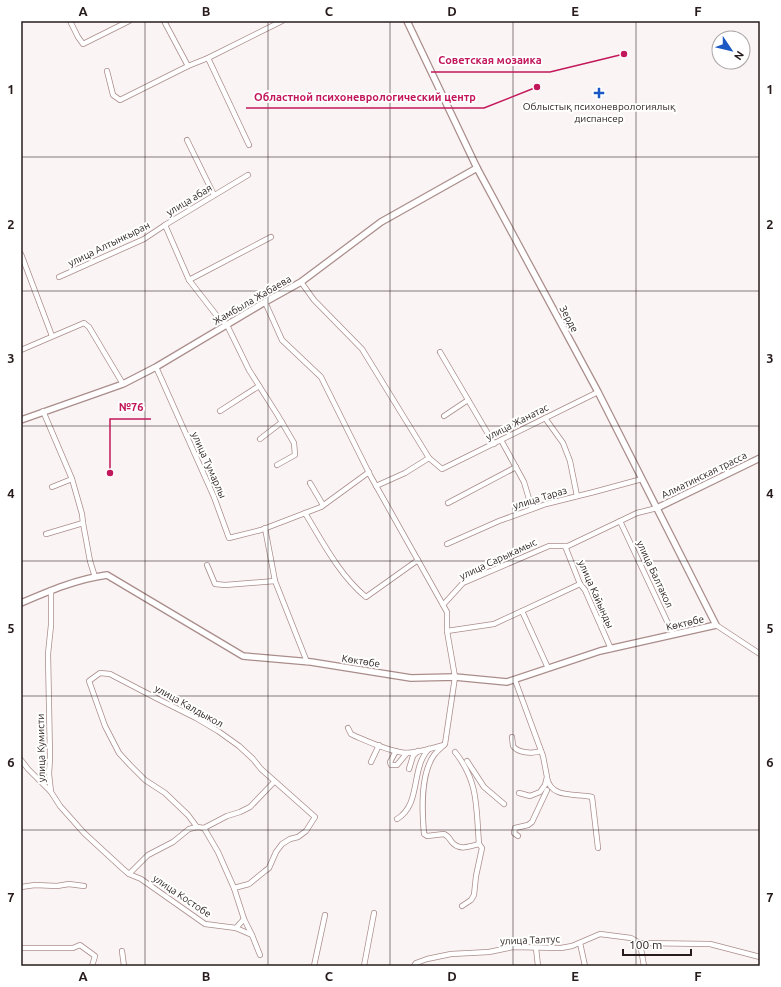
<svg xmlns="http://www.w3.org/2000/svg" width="781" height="987" font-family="Ubuntu,sans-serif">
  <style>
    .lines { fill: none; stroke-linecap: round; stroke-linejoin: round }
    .minor-casing { stroke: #aa8d8b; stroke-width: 6 }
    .tertiary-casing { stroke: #aa8d8b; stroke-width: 8 }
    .minor { stroke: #fff; stroke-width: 4.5 }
    .tertiary { stroke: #fff; stroke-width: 5.5 }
    .grid { fill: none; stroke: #271c1b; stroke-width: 1; stroke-opacity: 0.55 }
    .poi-dot { fill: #1b58c4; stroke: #fff; stroke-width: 1.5 }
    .labels { text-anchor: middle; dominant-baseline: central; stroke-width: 4; stroke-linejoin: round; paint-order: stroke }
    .poi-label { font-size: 10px; fill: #271c1b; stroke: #fff }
    .street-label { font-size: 10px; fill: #271c1b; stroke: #fff }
    .leader { fill: none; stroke: #c2185b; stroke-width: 1.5 }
    .callout-dot { fill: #c2185b; stroke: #fff; stroke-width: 1.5 }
    .callout-label { font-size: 11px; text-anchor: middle; font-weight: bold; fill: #c2185b; stroke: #fff; stroke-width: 4; stroke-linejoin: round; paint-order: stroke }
    .neatline { fill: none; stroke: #271c1b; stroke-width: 1.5 }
    .grid-label { font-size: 13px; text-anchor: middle; font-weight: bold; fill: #271c1b }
  </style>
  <rect width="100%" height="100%" fill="#fbf4f4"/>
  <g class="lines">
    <defs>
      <g id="minor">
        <path d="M70,21L78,37L83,44L129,21"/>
        <path d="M164,21L188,66"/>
        <path d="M208,58L249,145"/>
        <path d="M107,71L113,95L120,100L188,66L208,58L282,21"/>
        <path d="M187,140L214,195"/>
        <path d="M248,175L165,225L189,280L271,237"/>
        <path d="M21,254L52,336"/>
        <path d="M59,277L144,239L165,225"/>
        <path d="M189,280L217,316L227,325L249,370L277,414L294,443L295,455L277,465"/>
        <path d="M301,282L314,300L362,349L429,458L442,469L598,392"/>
        <path d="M265,302L282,340L321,377L370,475L447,612V631L455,677L445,744C441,748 437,751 434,755C420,775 422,811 424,834L427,836L444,834C448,836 449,837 451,841C458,851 469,847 479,844"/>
        <path d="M21,350L84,323L89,327L123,384"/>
        <path d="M440,352L494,444"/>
        <path d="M156,367L214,497L229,538L261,530L321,507L369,472"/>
        <path d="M43,411L72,479"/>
        <path d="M220,411L259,386"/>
        <path d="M444,416L468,400"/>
        <path d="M545,418L563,443L570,461L577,496"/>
        <path d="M260,439L282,422"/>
        <path d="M501,440L524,482L532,509"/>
        <path d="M310,483L323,505"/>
        <path d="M376,486L405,473L429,458"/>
        <path d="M52,487L72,479L82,514L83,523"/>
        <path d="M448,503L516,467"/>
        <path d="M305,513C322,541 340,576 366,597L418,560"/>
        <path d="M620,521L673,634"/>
        <path d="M265,528L275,581L307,662"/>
        <path d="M46,534L83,523L90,561L95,577"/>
        <path d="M447,544L499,521L546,504L594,492L642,479"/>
        <path d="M565,546L580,584L585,590L611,649"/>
        <path d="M207,565L215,584L225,585L275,581"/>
        <path d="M51,590V625L48,654L50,758L49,774L51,792L60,806L84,833L122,868L129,874L141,879L205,924L236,928L252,935L260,955"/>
        <path d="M443,605L463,583L549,546H568L637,513L657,508"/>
        <path d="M522,611L548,668"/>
        <path d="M716,625L760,654"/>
        <path d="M447,631L494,624L580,584"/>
        <path d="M515,680L543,756L547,777L545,785L540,792L530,796L519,793"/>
        <path d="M348,728L351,734L355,736C369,742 390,752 406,753C418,753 432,748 444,745"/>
        <path d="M512,737L513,746C518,753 532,754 541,751"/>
        <path d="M396,751L390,762L391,765H397L407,753"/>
        <path d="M455,752C479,782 476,808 479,844L482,848L476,876L474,895L471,900L462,906"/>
        <path d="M21,760L28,769L51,792"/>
        <path d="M467,761L484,787L504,804"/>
        <path d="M371,762L379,745"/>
        <path d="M409,769L413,756L418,751"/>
        <path d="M547,778C551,799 576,793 592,797L598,848"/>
        <path d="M397,819C422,804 410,768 429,749"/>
        <path d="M197,827L188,815L165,793L145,780L130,765L119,753L105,726L89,681L100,673L110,674L156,698L196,718L218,731L239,746L253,759L261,769L315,817L306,831L298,837L290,839L282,844L276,852L269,868L265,871L249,884L234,888L244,919L252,935"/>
        <path d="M204,828L227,816L240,812L250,807L274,782"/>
        <path d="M518,836L514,833L515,828L528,825L532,822L547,790"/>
        <path d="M129,874L148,855L173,842L189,829L197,827L204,828L218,852L234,888"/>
        <path d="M21,887L35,885L57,886L69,884L84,886"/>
        <path d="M236,928L244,919"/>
        <path d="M580,943L585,966"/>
        <path d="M640,943L644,966"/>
        <path d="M21,948H73L80,945L95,956L92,966"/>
        <path d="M536,948L538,966"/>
        <path d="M122,951L124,966"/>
        <path d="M314,966L325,915"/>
        <path d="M364,966L374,913"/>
        <path d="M414,966L416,963L427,959L451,954L489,952L513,947L561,948L572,946L600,934L631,938L640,943L710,944L760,957"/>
      </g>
      <g id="tertiary">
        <path d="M21,420L123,384L156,367L265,302L301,282L381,222L477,168"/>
        <path d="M657,508L760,458"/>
        <path d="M21,603C49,591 77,579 107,575L243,656L311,662L411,678L455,677L507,682L600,651L716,625L598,392L477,168L407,21"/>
      </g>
    </defs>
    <use href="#minor" class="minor-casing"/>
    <use href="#tertiary" class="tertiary-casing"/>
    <use href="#minor" class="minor"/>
    <use href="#tertiary" class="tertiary"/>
  </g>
  <path class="grid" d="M145,21V966M268,21V966M390,21V966M513,21V966M636,21V966M21,157H760M21,291H760M21,426H760M21,561H760M21,696H760M21,830H760"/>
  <path class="poi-dot" d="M597 87h4v4h4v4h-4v4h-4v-4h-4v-4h4z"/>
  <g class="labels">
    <g class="poi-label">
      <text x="599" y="106">Облыстық психоневрологиялық<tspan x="599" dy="12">диспансер</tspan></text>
    </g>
    <g class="street-label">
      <text transform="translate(189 200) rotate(-31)">улица абая</text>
      <text transform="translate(109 244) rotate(-26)">улица Алтынкыран</text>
      <text transform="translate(252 300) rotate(-30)">Жамбыла Жабаева</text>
      <text transform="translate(569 319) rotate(62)">Зерде</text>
      <text transform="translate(517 422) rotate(-27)">улица Жанатас</text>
      <text transform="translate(209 465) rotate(66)">улица Тумарлы</text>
      <text transform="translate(704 475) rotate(-26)">Алматинская трасса</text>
      <text transform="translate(540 498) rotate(-17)">улица Тараз</text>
      <text transform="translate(498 559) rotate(-25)">улица Сарыкамыс</text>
      <text transform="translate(655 574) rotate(65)">улица Балтакол</text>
      <text transform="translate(596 594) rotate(66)">улица Кайынды</text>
      <text transform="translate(685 623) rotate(-13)">Көктөбе</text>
      <text transform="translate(361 661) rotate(9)">Көктөбе</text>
      <text transform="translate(189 706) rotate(29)">улица Калдыкол</text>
      <text transform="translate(41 748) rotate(-91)">улица Кумисти</text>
      <text transform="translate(182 896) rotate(34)">улица Костобе</text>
      <text transform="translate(530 940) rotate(-2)">улица Талтус</text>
    </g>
  </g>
  <path class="leader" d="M624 54L550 72H431M537 87L484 108H246M110 473L110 419H151"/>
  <g class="callout-dot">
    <circle cx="624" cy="54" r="4"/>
    <circle cx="537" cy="87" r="4"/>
    <circle cx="110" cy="473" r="4"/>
  </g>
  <g class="callout-label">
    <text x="490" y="64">Советская мозаика</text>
    <text x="365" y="101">Областной психоневрологический центр</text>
    <text x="131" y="411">№76</text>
  </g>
  <rect width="781" height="987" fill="none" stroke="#ffffff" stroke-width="44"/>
  <g transform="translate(731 50) rotate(125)"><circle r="19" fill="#ffffff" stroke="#a9a4a4"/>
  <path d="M0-3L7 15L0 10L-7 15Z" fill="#1b58c4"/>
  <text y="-6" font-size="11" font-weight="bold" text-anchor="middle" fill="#271c1b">N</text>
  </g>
  <path d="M623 949v6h68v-6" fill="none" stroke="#271c1b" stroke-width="2"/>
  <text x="629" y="949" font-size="12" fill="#271c1b" stroke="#ffffff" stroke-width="3" paint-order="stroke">100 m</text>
  <rect x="22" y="22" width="737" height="943" class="neatline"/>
  <g class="grid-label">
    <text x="83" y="16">A</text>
    <text x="206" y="16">B</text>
    <text x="329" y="16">C</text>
    <text x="452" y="16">D</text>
    <text x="575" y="16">E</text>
    <text x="698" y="16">F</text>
    <text x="11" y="94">1</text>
    <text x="770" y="94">1</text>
    <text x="11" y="229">2</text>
    <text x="770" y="229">2</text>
    <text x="11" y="363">3</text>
    <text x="770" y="363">3</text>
    <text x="11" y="498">4</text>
    <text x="770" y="498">4</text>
    <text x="11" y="633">5</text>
    <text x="770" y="633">5</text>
    <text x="11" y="767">6</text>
    <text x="770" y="767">6</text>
    <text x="11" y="902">7</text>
    <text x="770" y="902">7</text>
    <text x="83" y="981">A</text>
    <text x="206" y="981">B</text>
    <text x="329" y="981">C</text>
    <text x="452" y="981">D</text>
    <text x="575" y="981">E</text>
    <text x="698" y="981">F</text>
  </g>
</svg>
